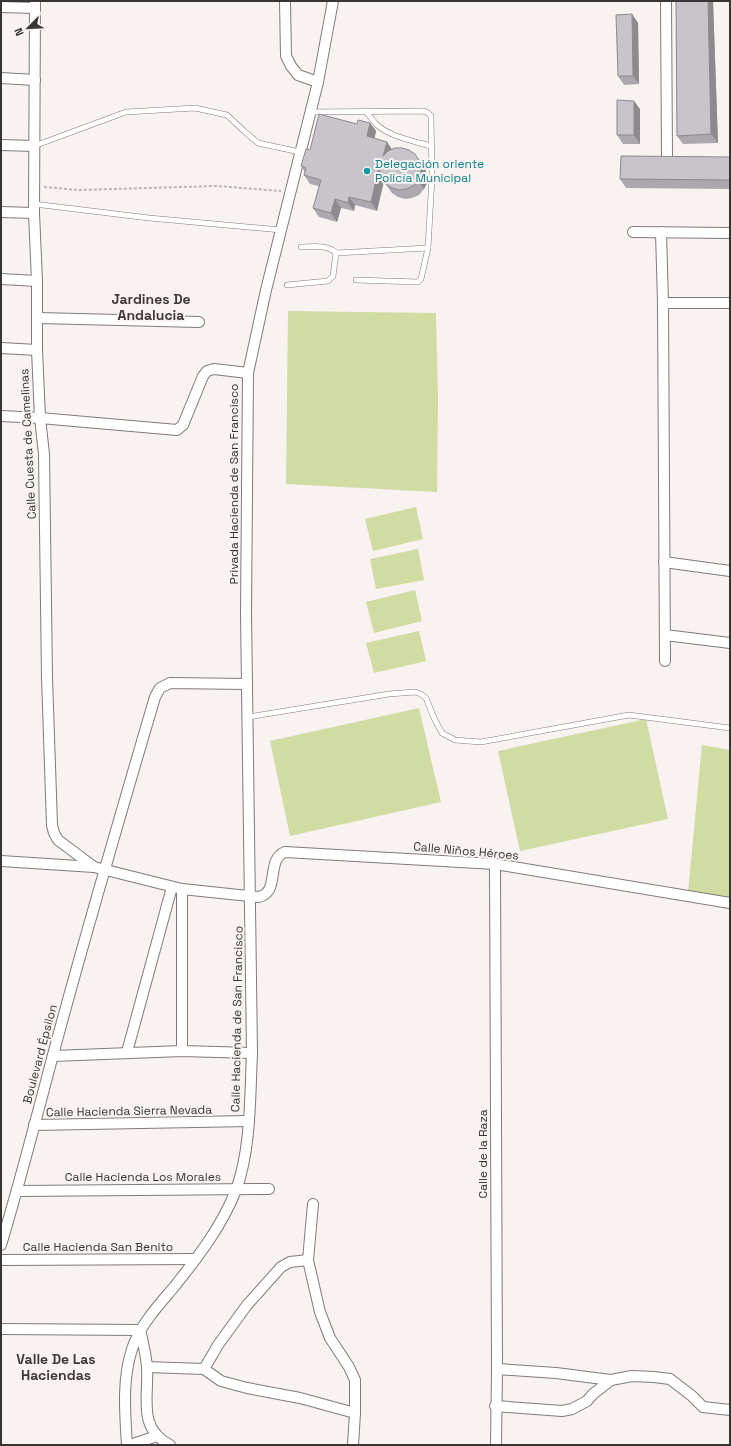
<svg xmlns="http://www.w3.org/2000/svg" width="731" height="1446" font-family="'Space Grotesk',sans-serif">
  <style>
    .garden { fill: #d0dca2 }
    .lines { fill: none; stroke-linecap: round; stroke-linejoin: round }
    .service-casing { stroke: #807b79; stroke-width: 6 }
    .minor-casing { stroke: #807b79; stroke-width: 12 }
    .path { stroke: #bab6b4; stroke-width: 2; stroke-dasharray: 3 2; stroke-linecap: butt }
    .service { stroke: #fff; stroke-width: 5 }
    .minor { stroke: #fff; stroke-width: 10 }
    .wall { fill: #aca9ae }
    .shaded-wall { fill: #8c8a8d }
    .building { fill: #c8c5ca; stroke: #8c8a8d }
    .culture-dot { fill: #0f9aa8; stroke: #f8f2f0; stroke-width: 1.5 }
    .labels { text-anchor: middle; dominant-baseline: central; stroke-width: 4; stroke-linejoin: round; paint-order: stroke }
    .culture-label { font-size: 12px; fill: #0d838f; stroke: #f8f2f0; text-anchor: start }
    .street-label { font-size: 12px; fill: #383635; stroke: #f8f2f0 }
    .quarter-label { font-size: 14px; font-weight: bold; fill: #3f3a38; stroke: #f8f2f0 }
  </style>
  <rect width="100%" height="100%" fill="#f8f2f0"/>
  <g class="garden">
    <path d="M288,311L436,313L438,399L437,492L286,484Z"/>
    <path d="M416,507L423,539L373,551L365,519Z"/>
    <path d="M418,549L424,580L376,589L370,559Z"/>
    <path d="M415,590L422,621L374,633L366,602Z"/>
    <path d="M419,631L426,661L374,673L366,643Z"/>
    <path d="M419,708L441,802L290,836L270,741Z"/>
    <path d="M646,719L668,819L520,851L498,751Z"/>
    <path d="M702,745L730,750V897L688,892Z"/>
  </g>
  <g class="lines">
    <defs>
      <g id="service">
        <path d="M310,112L424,111L428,113L431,116L432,177L428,248L421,279L418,282L356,280"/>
        <path d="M366,112C370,116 373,120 376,124C390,137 413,141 431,146"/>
        <path d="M34,146L126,112L195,108L227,115L244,131L258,143L300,152"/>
        <path d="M34,204L149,218L281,230"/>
        <path d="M336,253L428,248"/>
        <path d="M287,285L328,281L333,276L336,253C328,244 312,247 301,247"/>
        <path d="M248,717L389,694L415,692L421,694L426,698L434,718L442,733L455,740L481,742L629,715L730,728"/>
      </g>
      <g id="minor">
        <path d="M35,1L34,213L37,281V350L40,418L44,454L47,677L52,825L54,833L58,840L94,867"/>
        <path d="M285,1L286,56L291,66L298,75L318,82"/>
        <path d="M666,1L667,158"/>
        <path d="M1,7L35,8"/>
        <path d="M1,78L35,80"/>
        <path d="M1,145L34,146"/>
        <path d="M1,212L34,213"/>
        <path d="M633,232L730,233"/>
        <path d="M661,232L663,303L665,661"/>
        <path d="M1,279L37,281"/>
        <path d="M663,303H730"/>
        <path d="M38,318L199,322"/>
        <path d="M1,348L37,350"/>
        <path d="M1,416L40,418L177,430L183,425L203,376L207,371L214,369L248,373"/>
        <path d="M664,562L730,571"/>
        <path d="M665,635L730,643"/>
        <path d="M1,861L94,867L182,889L258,897C281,893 265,860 285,852L495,864L730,903"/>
        <path d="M495,864L497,1369L496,1445"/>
        <path d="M182,889V1051"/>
        <path d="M127,1052L172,887"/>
        <path d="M53,1056L182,1051L252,1053"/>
        <path d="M34,1125L249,1121"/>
        <path d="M17,1191L269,1189"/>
        <path d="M313,1204L308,1260L320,1312L330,1338L349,1367L355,1380V1413L353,1445"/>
        <path d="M1,1245C20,1182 36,1119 53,1055C85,935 120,816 155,697L160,688L170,683L247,684"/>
        <path d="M1,1260L196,1259"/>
        <path d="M1,1329L140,1330C143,1342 146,1355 147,1367C149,1398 137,1428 170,1445"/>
        <path d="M147,1367L204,1369L218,1345L247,1305L281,1267L290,1262L308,1260"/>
        <path d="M204,1369L221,1381L247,1388L300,1398L355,1413"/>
        <path d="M497,1369L556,1373L611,1380"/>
        <path d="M495,1406L562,1411L572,1409L587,1401L593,1394L611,1380L632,1376L654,1377L670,1379L692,1396L703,1407L730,1410"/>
        <path d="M127,1445C125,1413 122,1380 132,1349C140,1325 158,1306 174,1287C198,1257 222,1226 236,1190C251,1150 250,1096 252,1053L246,613L248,373L266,290L318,82L333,1"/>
        <path d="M130,1445L157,1436"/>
      </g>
    </defs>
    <use href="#service" class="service-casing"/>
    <use href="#minor" class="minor-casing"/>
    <path class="path" d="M44,187L79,190L216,186L281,191"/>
    <use href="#service" class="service"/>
    <use href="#minor" class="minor"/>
  </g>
  <g class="wall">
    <path d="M676,1H713L718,143L683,144L677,136Z"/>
    <path d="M632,14L638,23L639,84L624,85L618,76Z"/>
    <path d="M640,109V144H623L617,135Z"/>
    <path d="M370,123L376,131L374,139L387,142L392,150L425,168L427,176V183L424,189L419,195L412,198L405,199L398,197L392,193L384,182L377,211L355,205L354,211L341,208L337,222L319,217L313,208L319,186L310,184L304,175L305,172L301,166L357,124Z"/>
    <path d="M730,157V189L626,188L620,179Z"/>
  </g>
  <g class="shaded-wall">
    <path d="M708,1H713L718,143L711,134Z"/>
    <path d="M632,14L638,23L639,84L633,76Z"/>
    <path d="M634,101L640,109V144L634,135Z"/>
    <path d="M370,123L376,131L373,145L367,136Z"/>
    <path d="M387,142L393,151L383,156Z"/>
    <path d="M419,160L425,168L427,176V183L424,189L418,181Z"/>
    <path d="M379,167L385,175L377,211L371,202Z"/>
    <path d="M349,197L355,205L354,211L348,203Z"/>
    <path d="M335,199L341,208L337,222L331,213Z"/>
  </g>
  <g class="building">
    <path d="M676,1H708L711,134L677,136Z"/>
    <path d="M632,14L633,76H618L616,15Z"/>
    <path d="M617,100L634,101V135H617Z"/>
    <path d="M319,114L357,124L358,120L370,123L367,136L387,142L383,156L388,151L395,148H402L409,150L415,154L419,160L421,167V174L418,181L413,186L406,189L399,190L392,188L386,184L382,179L379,167L371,202L349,197L348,203L335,199L331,213L313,208L321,180L304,175L306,168L301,166L306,149L310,150Z"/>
    <path d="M621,156L730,157V180L620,179Z"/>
  </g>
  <circle class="culture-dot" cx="367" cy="171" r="4"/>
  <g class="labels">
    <g class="culture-label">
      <text x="375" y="164">Delegación oriente<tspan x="375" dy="14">Policía Municipal</tspan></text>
    </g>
    <g class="street-label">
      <text transform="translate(28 444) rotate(-93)">Calle Cuesta de Camelinas</text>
      <text transform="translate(234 484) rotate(-90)">Privada Hacienda de San Francisco</text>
      <text transform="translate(466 851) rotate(5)">Calle Niños Héroes</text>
      <text transform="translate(237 1019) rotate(-89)">Calle Hacienda de San Francisco</text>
      <text transform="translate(40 1054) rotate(-75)">Boulevard Épsilon</text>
      <text transform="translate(129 1111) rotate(-1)">Calle Hacienda Sierra Nevada</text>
      <text transform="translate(483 1154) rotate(-90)">Calle de la Raza</text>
      <text x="143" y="1177">Calle Hacienda Los Morales</text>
      <text x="98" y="1247">Calle Hacienda San Benito</text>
    </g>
    <g class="quarter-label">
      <text x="151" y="299">Jardines De<tspan x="151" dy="16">Andalucia</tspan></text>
      <text x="56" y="1359">Valle De Las<tspan x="56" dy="16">Haciendas</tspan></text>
    </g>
  </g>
  <rect width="731" height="1446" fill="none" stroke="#383635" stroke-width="4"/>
  <g transform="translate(28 28) rotate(246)" stroke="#f8f2f0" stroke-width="3" paint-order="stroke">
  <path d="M0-3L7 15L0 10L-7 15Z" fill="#383635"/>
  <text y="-6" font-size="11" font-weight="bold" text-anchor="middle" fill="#383635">N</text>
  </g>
</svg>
